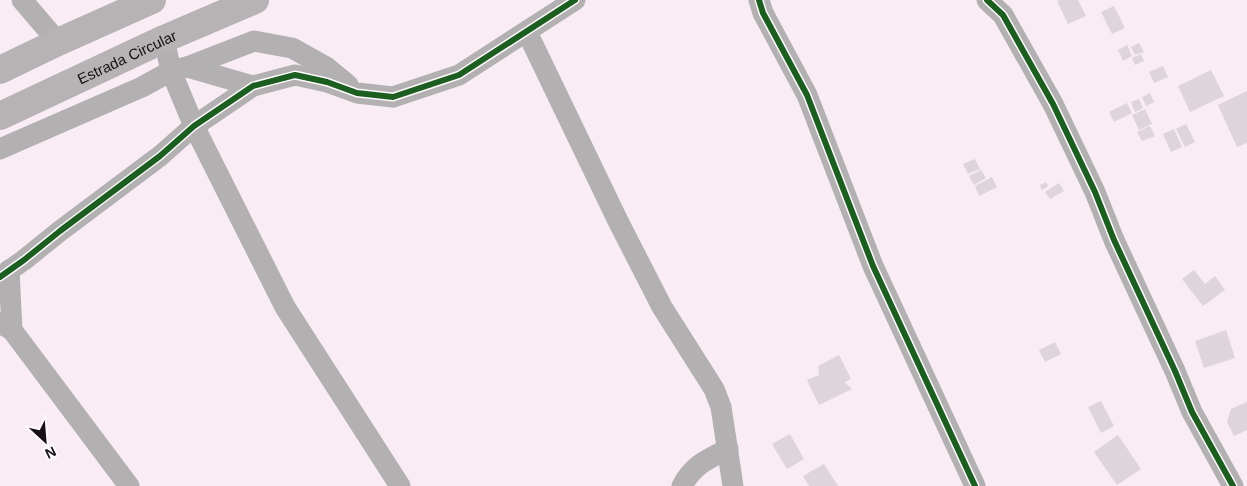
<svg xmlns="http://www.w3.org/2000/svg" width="1247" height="486" font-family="Arial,sans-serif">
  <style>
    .building { fill: #ded4db }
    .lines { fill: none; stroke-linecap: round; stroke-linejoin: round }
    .street { stroke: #b2b0b0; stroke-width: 21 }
    .primary { stroke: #b7b2b4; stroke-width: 28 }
    .cycleway-casing { stroke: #fffafe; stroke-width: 9 }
    .cycleway { stroke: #1b5e20; stroke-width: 6 }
    .labels { text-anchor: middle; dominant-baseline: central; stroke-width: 5; stroke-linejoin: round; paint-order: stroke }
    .street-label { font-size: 15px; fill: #171016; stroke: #fffafe }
  </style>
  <rect width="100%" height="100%" fill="#f9ecf5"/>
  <g class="building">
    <path d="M1060,0H1078L1086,16L1068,24L1057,1Z"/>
    <path d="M1114,6L1125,28L1112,34L1101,12Z"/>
    <path d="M1139,43L1144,52L1135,55L1131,47Z"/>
    <path d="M1127,45L1132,56L1123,61L1118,50Z"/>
    <path d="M1141,54L1144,61L1135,65L1132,58Z"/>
    <path d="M1163,66L1168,77L1154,83L1149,72Z"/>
    <path d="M1211,70L1224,96L1190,112L1178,86Z"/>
    <path d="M1247,91V143L1237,147L1218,105Z"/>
    <path d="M1150,93L1154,102L1146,106L1142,97Z"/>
    <path d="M1139,99L1143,108L1135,112L1131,102Z"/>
    <path d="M1127,103L1132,113L1114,122L1109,112Z"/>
    <path d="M1145,109L1152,124L1139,130L1132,115Z"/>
    <path d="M1186,124L1195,142L1185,147L1176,129Z"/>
    <path d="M1150,126L1155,136L1142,141L1137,132Z"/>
    <path d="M1174,129L1182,147L1171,152L1163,134Z"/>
    <path d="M975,159L980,169L968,174L963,164Z"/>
    <path d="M981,170L986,178L974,185L969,176Z"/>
    <path d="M992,177L997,187L979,196L975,186Z"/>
    <path d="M1046,182L1048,186L1042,190L1040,185Z"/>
    <path d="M1059,183L1064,191L1050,199L1045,192Z"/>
    <path d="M1194,270L1205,284L1215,276L1225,290L1203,306L1182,279Z"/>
    <path d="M1226,330L1235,358L1204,368L1195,341Z"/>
    <path d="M1055,342L1061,354L1045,362L1039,350Z"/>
    <path d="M839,355L851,379L845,382L852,389L819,405L807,380L819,375L818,366Z"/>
    <path d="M1101,401L1114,426L1101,433L1088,407Z"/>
    <path d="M1247,402V430L1234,436L1227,422L1231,409Z"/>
    <path d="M790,434L804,459L787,469L772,444Z"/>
    <path d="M1118,435L1141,469L1117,485L1094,452Z"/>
    <path d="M824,464L838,486H809L803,476Z"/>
  </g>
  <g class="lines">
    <g class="street">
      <path d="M22,0L58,42"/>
      <path d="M759,0L763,13L807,95L873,266L975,486"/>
      <path d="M987,0L1003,15L1053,104L1095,192L1114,240L1175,371L1192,412L1233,486"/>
      <path d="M527,32L618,221L662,307L714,389L721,407L733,486"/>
      <path d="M164,39L171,71L194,126L285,307L400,486"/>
      <path d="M187,67L253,86"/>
      <path d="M0,149L142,87L171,71L187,67L254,41L292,48L326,67L348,85"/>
      <path d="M9,270L12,330"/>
      <path d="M0,277L24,260L60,231L160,156L194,126L253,86L295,75L327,82L357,93L393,97L459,75L575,0"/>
      <path d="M0,323L12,330L129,486"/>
      <path d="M682,486C693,465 708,459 728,449"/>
    </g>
    <g class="primary">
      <path d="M0,70L58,42L152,0"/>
      <path id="s1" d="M0,116L164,39L255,0"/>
    </g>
    <defs>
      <g id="cycleway">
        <path d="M759,0L763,13L807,95L873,266L975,486"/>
        <path d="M987,0L1003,15L1053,104L1095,192L1114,240L1175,371L1192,412L1233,486"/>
        <path d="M0,277L24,260L60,231L160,156L194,126L253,86L295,75L327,82L357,93L393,97L459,75L575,0"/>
      </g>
    </defs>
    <use href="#cycleway" class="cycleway-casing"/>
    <use href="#cycleway" class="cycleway"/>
  </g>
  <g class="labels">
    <g class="street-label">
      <text stroke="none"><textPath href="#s1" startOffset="140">Estrada Circular</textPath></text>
    </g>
  </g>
  <g transform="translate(45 441) rotate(154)" stroke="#fffafe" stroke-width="4" paint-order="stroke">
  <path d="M0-4L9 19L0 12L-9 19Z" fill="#171016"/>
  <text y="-8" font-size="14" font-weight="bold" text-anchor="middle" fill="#171016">N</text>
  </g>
</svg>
